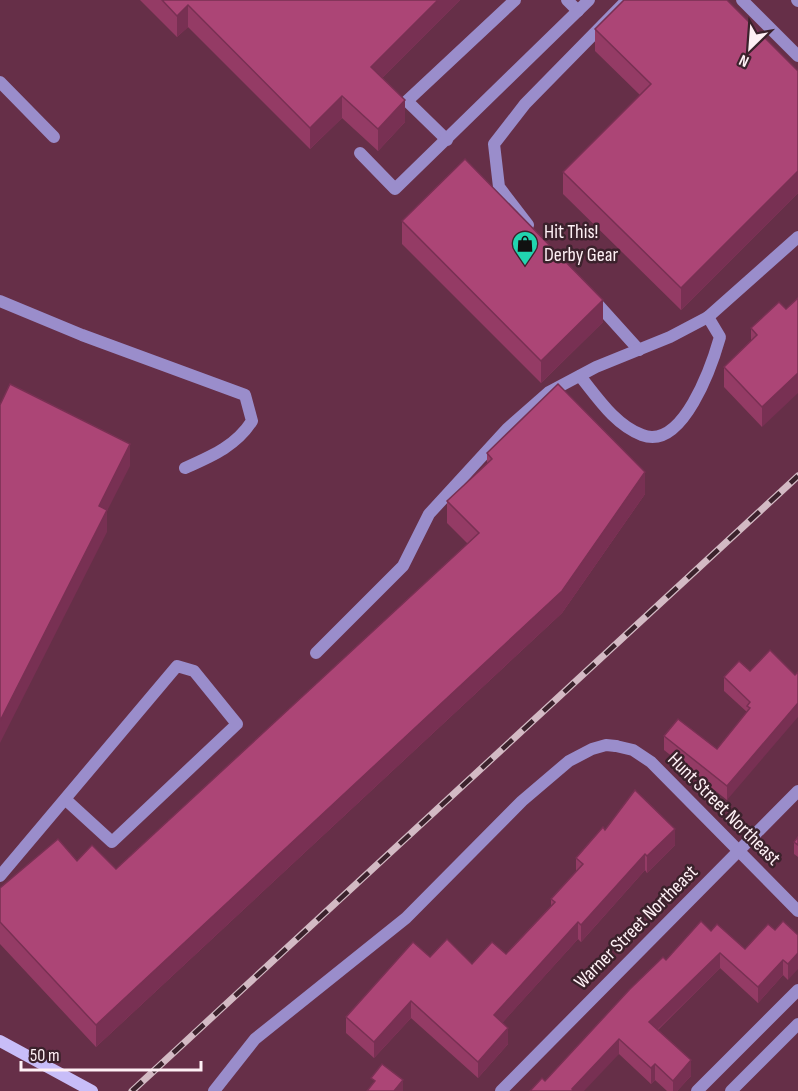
<svg xmlns="http://www.w3.org/2000/svg" width="798" height="1091" font-family="'Sofia Sans Condensed',sans-serif">
  <style>
    .lines { fill: none; stroke-linecap: round; stroke-linejoin: round }
    .lane { stroke: #9a8dcb; stroke-width: 12 }
    .street { stroke: #9a8dcb; stroke-width: 12 }
    .secondary { stroke: #c8bdf8; stroke-width: 12 }
    .rail-casing { stroke: #d3bac4; stroke-width: 7 }
    .rail { stroke: #3b222c; stroke-width: 4.5; stroke-dasharray: 14; stroke-linecap: butt }
    .wall { fill: #943b65 }
    .shaded-wall { fill: #783053 }
    .building { fill: #ac4576; stroke: #783053; stroke-width: 1.5 }
    .labels { text-anchor: middle; dominant-baseline: central; stroke-width: 5; stroke-linejoin: round; paint-order: stroke }
    .poi-label { font-size: 20px; fill: #fef0f5; stroke: #3b222c; text-anchor: start }
    .street-label { font-size: 20px; fill: #fef0f5; stroke: #3b222c }
  </style>
  <rect width="100%" height="100%" fill="#662f48"/>
  <g class="lines">
    <g class="lane">
      <path d="M567,0L578,11"/>
      <path d="M742,0L798,56"/>
      <path d="M0,82L54,137"/>
      <path d="M447,140L407,101L515,0"/>
      <path d="M360,153L395,189L589,0"/>
      <path d="M528,225L499,187L494,144L525,104L627,0"/>
      <path d="M593,299L639,350"/>
      <path d="M0,301L82,335L245,395L252,421C236,446 212,456 185,468"/>
      <path d="M580,376C597,397 615,425 642,435C683,451 712,365 720,337L708,317"/>
      <path d="M316,653L403,566L429,514L507,429L549,392L596,367L670,337L708,317L798,237"/>
      <path d="M0,876L177,666L194,671L237,724L112,842L65,799"/>
      <path d="M214,1091L255,1039L406,918L522,801L569,761L592,749L606,745L616,746"/>
      <path d="M697,1091L798,990"/>
      <path d="M731,1091L798,1024"/>
    </g>
    <g class="street">
      <path d="M797,0L798,1"/>
      <path d="M616,746L633,750L651,762L798,911"/>
      <path d="M501,1091L798,791"/>
    </g>
    <path class="secondary" d="M0,1041L92,1091"/>
    <defs>
      <path id="rail" d="M132,1091L798,476"/>
    </defs>
    <use href="#rail" class="rail-casing"/>
    <use href="#rail" class="rail"/>
  </g>
  <g class="wall">
    <path d="M140,0H460L382,78L405,122L378,151L342,118L310,149L188,27L177,37Z"/>
    <path d="M595,29L798,71V193L681,310L563,194V172L640,95L595,51Z"/>
    <path d="M402,221L603,322L541,383L402,244Z"/>
    <path d="M779,302L762,427L724,387V367L751,342V328Z"/>
    <path d="M487,453L645,494L562,613L96,1047L0,944V888L77,861L116,869L468,544L447,523V501L487,464Z"/>
    <path d="M750,671L795,675L727,800L664,750V736L717,749L747,712L724,691V677Z"/>
    <path d="M605,830L675,845L647,873L645,870L581,942L578,939L502,1023L508,1044L478,1078L411,1018L374,1058L346,1033V1017L430,957L472,964L506,954L551,906V899L576,872V858Z"/>
    <path d="M798,837V857L794,854V842Z"/>
    <path d="M775,930L798,935L788,980L783,975L758,1003L720,968L658,1030L691,1076L677,1091H667L655,1080L651,1084L619,1054L545,1081L666,960L711,931L745,949Z"/>
  </g>
  <g class="shaded-wall">
    <path d="M438,0H460L371,89V67Z"/>
    <path d="M188,5V27L177,37V16Z"/>
    <path d="M342,96V118L310,149V128Z"/>
    <path d="M405,100V122L378,151V129Z"/>
    <path d="M798,171V193L681,310V288Z"/>
    <path d="M603,300V322L541,383V361Z"/>
    <path d="M798,373V393L762,427V407Z"/>
    <path d="M130,444V466L107,511V532L0,743V721L99,506Z"/>
    <path d="M645,472V494L562,613L96,1047V1025Z"/>
    <path d="M798,703V717L727,800V786Z"/>
    <path d="M675,829V845L647,873V856Z"/>
    <path d="M645,854V870L581,942V925Z"/>
    <path d="M578,922V939L494,1032V1015Z"/>
    <path d="M720,953V968L649,1038V1022Z"/>
    <path d="M798,953V969L788,980V964Z"/>
    <path d="M783,960V975L758,1003V987Z"/>
    <path d="M411,1001V1018L374,1058V1042Z"/>
    <path d="M508,1028V1044L478,1078V1062Z"/>
    <path d="M619,1039V1054L584,1091H572V1089Z"/>
    <path d="M691,1060V1076L677,1091H673V1081Z"/>
    <path d="M655,1064V1080L651,1084V1068Z"/>
    <path d="M403,1080V1091H394Z"/>
  </g>
  <g class="building">
    <path d="M162,0H438L371,67L405,100L378,129L342,96L310,128L188,5L177,16Z"/>
    <path d="M624,0H727L798,71V171L681,288L563,172L651,84L595,29Z"/>
    <path d="M465,159L603,300L541,361L402,221Z"/>
    <path d="M798,298V373L762,407L724,367L757,335L751,328L779,302L786,309Z"/>
    <path d="M10,384L130,444L99,506L107,510L0,721V405Z"/>
    <path d="M558,384L645,472L562,591L96,1025L0,922V888L58,839L77,861L92,845L116,869L479,533L447,501L492,459L487,453Z"/>
    <path d="M770,650L795,675L798,672V703L727,786L664,736L678,719L717,749L750,708L747,706L750,702L724,677L739,661L750,671Z"/>
    <path d="M635,790L675,829L647,856L645,854L581,925L578,922L494,1015L508,1028L478,1062L411,1001L374,1042L346,1017L413,942L430,957L447,939L472,964L492,942L506,954L555,902L551,899L583,864L576,858L603,827L605,830Z"/>
    <path d="M798,837V845L794,842Z"/>
    <path d="M701,921L711,931L717,924L745,949L768,924L775,930L783,921L798,935V953L788,964L783,960L758,987L720,953L649,1022L691,1060L673,1081L655,1064L651,1068L619,1039L572,1089L573,1091H530L542,1078L545,1081L630,989L663,957L666,960Z"/>
    <path d="M382,1064L403,1080L394,1091H367L375,1081L371,1078Z"/>
  </g>
  <defs>
    <symbol id="shop-pin" viewBox="-11 -11 22 30"><path d="M0 17L-7.5 6A9.5 9.5 0 1 1 7.5 6Z" fill="#21d5b0" stroke="#3b222c"/><path d="M-5-2.5h2.3a2.7 3.5 0 0 1 5.4 0H5L5.5 6h-11ZM-1.5-2.5h3a1.5 2.3 0 0 0-3 0Z" fill="#111"/></symbol>
  </defs>
  <g fill-rule="evenodd">
    <use href="#shop-pin" x="510" y="229" width="30" height="40"/>
  </g>
  <g class="labels">
    <g class="poi-label">
      <text x="544" y="232">Hit This!<tspan x="544" dy="23">Derby Gear</tspan></text>
    </g>
    <g class="street-label">
      <text transform="translate(724 809) rotate(45)">Hunt Street Northeast</text>
      <text transform="translate(636 927) rotate(-45)">Warner Street Northeast</text>
    </g>
  </g>
  <g transform="translate(750 48) rotate(205)" stroke="#3b222c" stroke-width="4.5" paint-order="stroke">
  <path d="M0-4.5L10 22L0 15L-10 22Z" fill="#fef0f5"/>
  <text y="-9" font-size="16" font-weight="bold" text-anchor="middle" fill="#fef0f5">N</text>
  </g>
  <path d="M21 1061v9h180v-9" fill="none" stroke="#fef0f5" stroke-width="3"/>
  <text x="30" y="1061" font-size="18" fill="#fef0f5" stroke="#3b222c" stroke-width="4.5" paint-order="stroke">50 m</text>
</svg>
